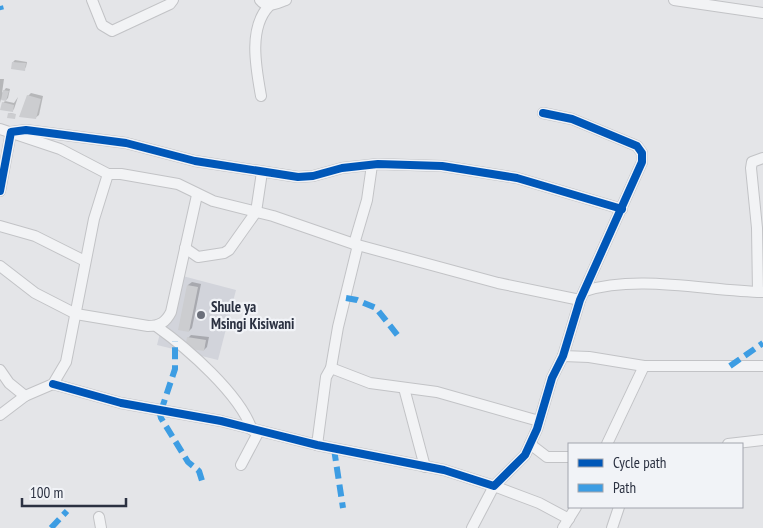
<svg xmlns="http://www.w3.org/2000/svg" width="763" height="528" font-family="'PT Sans Narrow',sans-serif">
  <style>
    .built { fill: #d2d4db }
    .shadow { fill: #0003 }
    .building { fill: #cccdd0 }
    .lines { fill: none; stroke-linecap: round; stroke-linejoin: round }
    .minor-casing { stroke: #c2c3c6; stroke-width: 12 }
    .minor { stroke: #f2f3f5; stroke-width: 10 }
    .quiet { stroke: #3d9de3; stroke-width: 6; stroke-dasharray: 12 6; stroke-linecap: butt }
    .cycleway-casing { stroke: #f1f3f7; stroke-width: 11 }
    .cycleway { stroke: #0057b8; stroke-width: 8 }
    .poi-dot { fill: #6c707b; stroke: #f1f3f7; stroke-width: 2 }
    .labels { text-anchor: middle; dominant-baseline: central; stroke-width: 4.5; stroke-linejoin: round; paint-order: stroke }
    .poi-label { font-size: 15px; font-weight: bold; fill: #2b3141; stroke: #f1f3f7; text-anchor: start }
  </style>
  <rect width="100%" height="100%" fill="#e4e5e8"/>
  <path class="built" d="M175,274L236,290L218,360L157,345Z"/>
  <g class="shadow">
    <path d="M15,60L27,62L26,67L24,69L13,62Z"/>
    <path d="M0,79H4L2,93L6,88L10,89L8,98L5,101L14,103L18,97L14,109L10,113L15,114V117L9,114L12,111L3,103L6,100L1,99L0,103Z"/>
    <path d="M31,93L43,96L39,115L35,118L28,96Z"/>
    <path d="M192,282L201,284L192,328L189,331L188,285Z"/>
    <path d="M191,335L209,337L207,347L204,350L188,338Z"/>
  </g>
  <g class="building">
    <path d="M12,62L26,63L25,71L11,69Z"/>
    <path d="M3,90L9,91L6,101L1,100Z"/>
    <path d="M27,95L41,99L36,119L19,117Z"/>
    <path d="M2,102L14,105L13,112L0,110Z"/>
    <path d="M8,113L16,114L15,119L7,118Z"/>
    <path d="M187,285L198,287L189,332L178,330Z"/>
    <path d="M187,337L206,340L204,351L185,348Z"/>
  </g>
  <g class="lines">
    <defs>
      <g id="minor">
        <path d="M92,0L102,25L112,31L170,4L173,0"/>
        <path d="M260,0C267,9 277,3 286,0"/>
        <path d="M674,0L763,13"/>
        <path d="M261,96C256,68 248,28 269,6"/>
        <path d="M0,129L60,149L108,174H121L178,184L213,201L273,216L354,244L498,283L580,300"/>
        <path d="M0,191L11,132L26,130L126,143L195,161L298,177L313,176L342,168L378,164L442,166L517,178L622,209"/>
        <path d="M0,226L35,236L85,261"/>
        <path d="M354,244L367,200L372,165"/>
        <path d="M185,248L198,257L224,253L229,250L256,212L262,172"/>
        <path d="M0,266L35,293L76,314L148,326C160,326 166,322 171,312L197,195"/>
        <path d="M585,291C637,274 708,291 763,292"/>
        <path d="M758,292L757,228L751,168L752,162L763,158"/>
        <path d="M156,326C187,348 240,394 252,430"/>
        <path d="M563,356L589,357L644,366H763"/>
        <path d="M331,368L370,383L437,392L539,421"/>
        <path d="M0,370L9,383L25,396"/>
        <path d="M53,384L121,403L221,421L317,445L444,470L494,486L525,455L537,429L552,378L563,356L580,300L642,162V153L637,146L572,119L543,113"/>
        <path d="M404,388L425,467"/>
        <path d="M0,415L25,396L53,384L66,362L94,219L108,174"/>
        <path d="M530,444L547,457H569"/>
        <path d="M607,444L644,366"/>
        <path d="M728,444L763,440"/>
        <path d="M317,445L326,377L331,368L338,327L358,245"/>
        <path d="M241,465L259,431"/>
        <path d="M99,517L101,528"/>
        <path d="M472,528L494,486L539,503L569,519"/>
        <path d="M563,528L576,507"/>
        <path d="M612,528L619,507"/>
      </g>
    </defs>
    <use href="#minor" class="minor-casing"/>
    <use href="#minor" class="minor"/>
    <g class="quiet">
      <path d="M0,6L1,10"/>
      <path d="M346,298L357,300L376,308L399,337"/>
      <path d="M730,366L763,343"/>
      <path d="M159,410L161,418L188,462L199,471L203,484"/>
      <path d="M161,411L175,369V341"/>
      <path d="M334,449L343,508"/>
      <path d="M51,528L67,511"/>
    </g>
    <defs>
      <g id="cycleway">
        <path d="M0,191L11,132L26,130L126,143L195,161L298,177L313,176L342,168L378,164L442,166L517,178L622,209"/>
        <path d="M53,384L121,403L221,421L317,445L444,470L494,486L525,455L537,429L552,378L563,356L580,300L642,162V153L637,146L572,119L543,113"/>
      </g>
    </defs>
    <use href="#cycleway" class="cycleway-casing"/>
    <use href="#cycleway" class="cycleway"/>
  </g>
  <circle class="poi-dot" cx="201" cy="315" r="5"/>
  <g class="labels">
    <g class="poi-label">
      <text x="211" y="306">Shule ya<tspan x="211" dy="17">Msingi Kisiwani</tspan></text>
    </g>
  </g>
  <rect x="568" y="443" width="175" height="65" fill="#f1f3f7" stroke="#a2a5ae"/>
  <rect x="578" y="459" width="25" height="8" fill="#0057b8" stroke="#a2a5ae"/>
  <text x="613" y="468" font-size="15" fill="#2b3141">Cycle path</text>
  <rect x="578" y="484" width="25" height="8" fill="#3d9de3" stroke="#a2a5ae"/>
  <text x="613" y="493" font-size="15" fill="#2b3141">Path</text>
  <path d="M22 498v8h104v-8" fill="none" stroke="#2b3141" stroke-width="2.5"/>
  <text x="30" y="498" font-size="15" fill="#2b3141" stroke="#f1f3f7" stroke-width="4" paint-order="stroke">100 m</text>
</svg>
